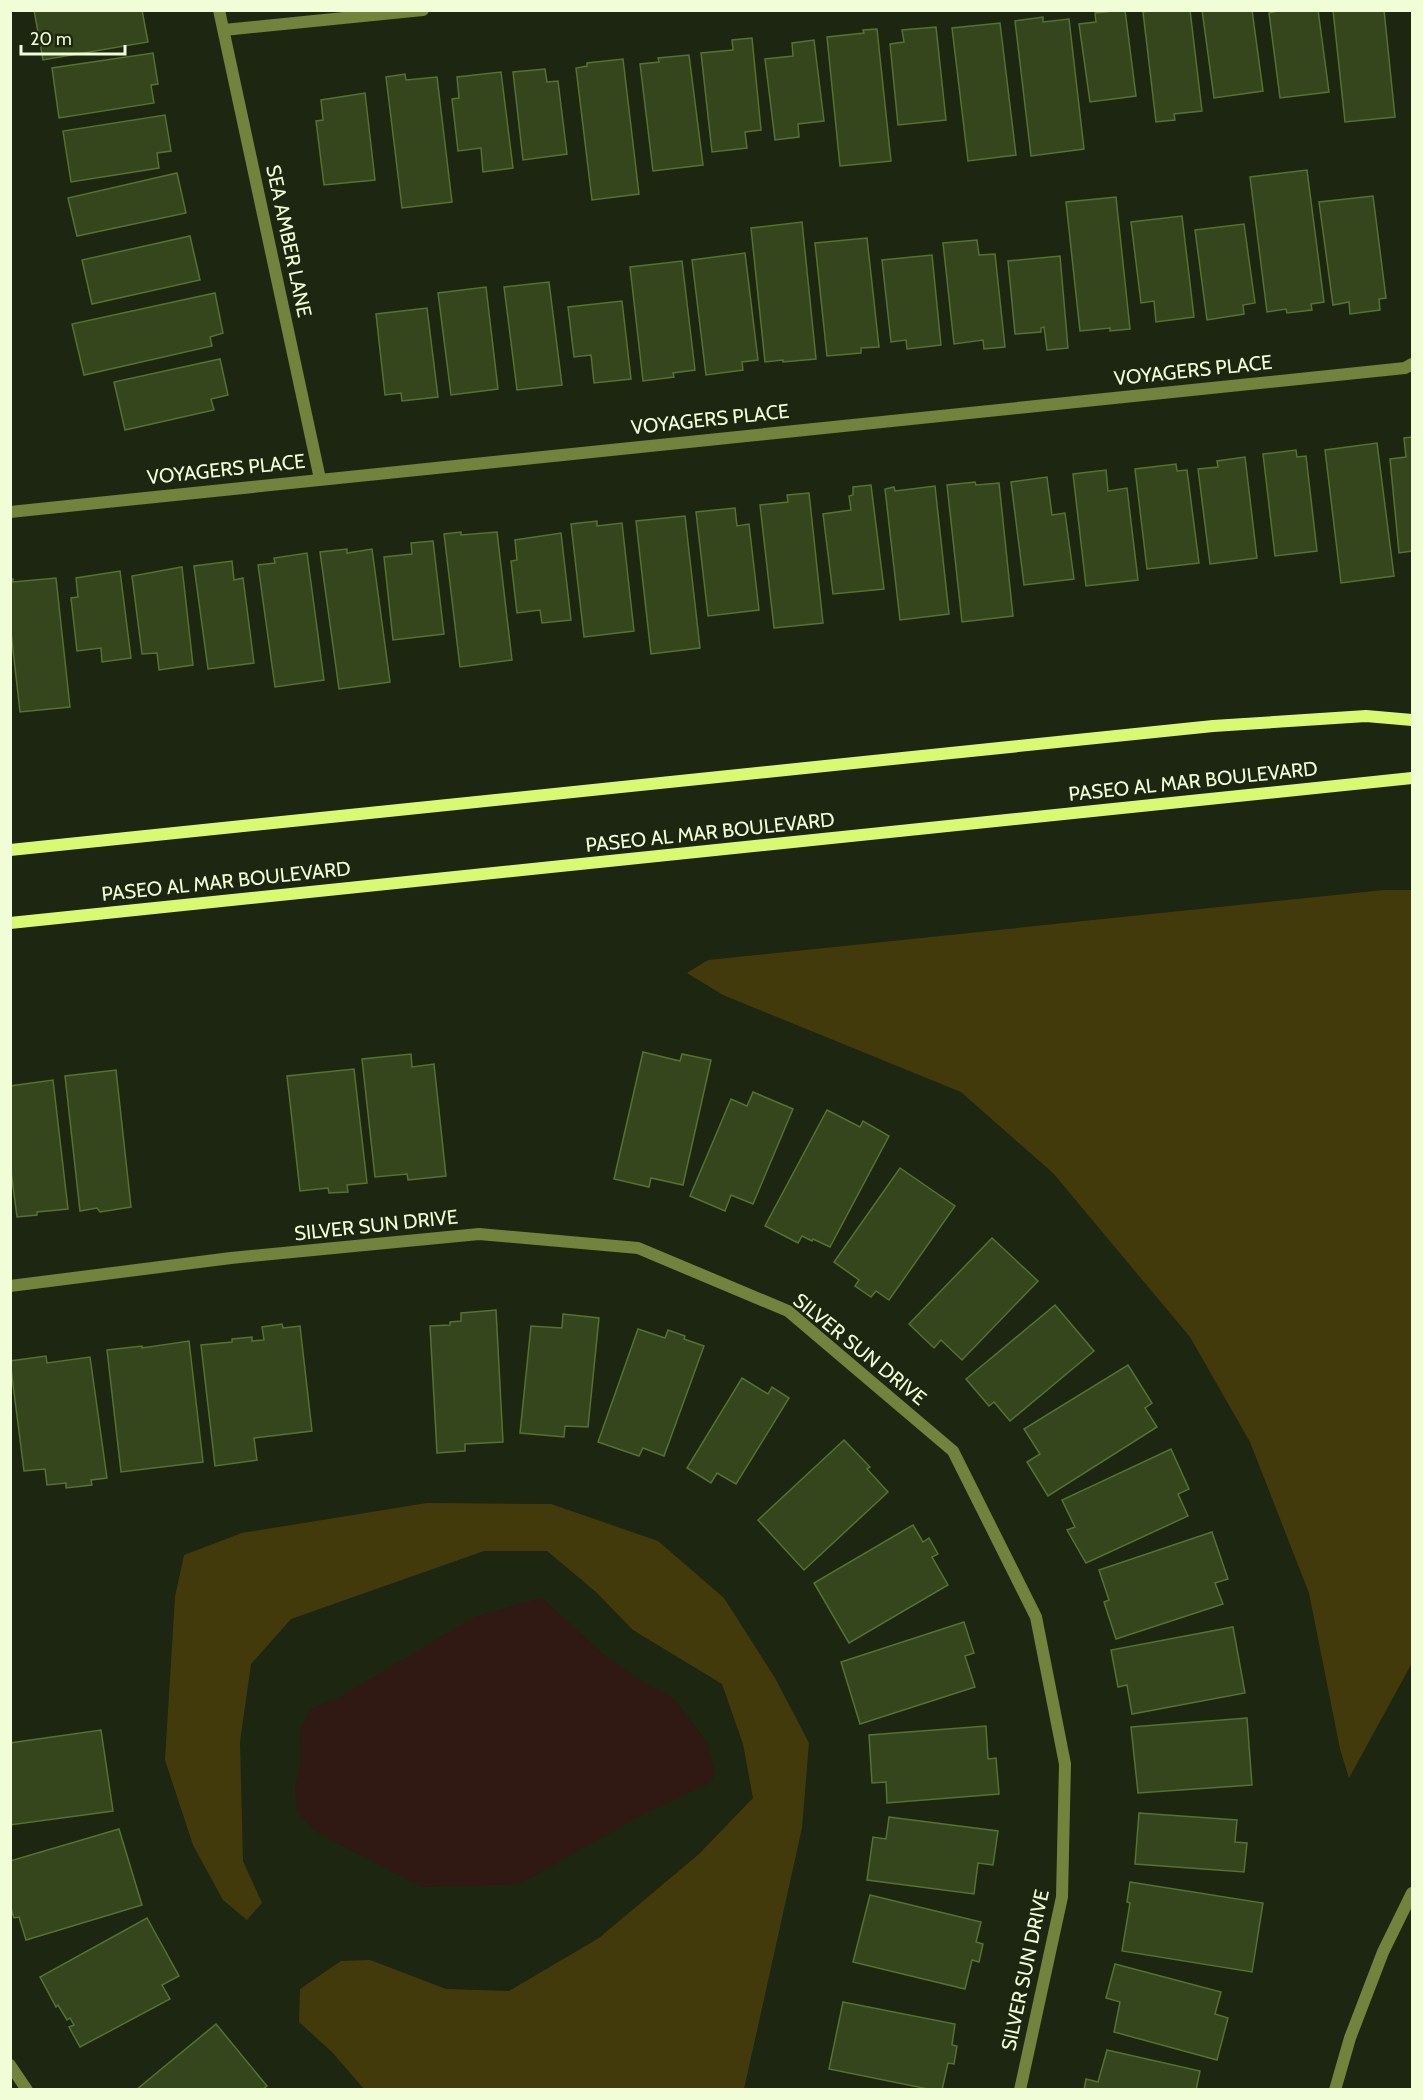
<svg xmlns="http://www.w3.org/2000/svg" width="1423" height="2100" font-family="Cabin,sans-serif">
  <style>
    .green { fill: #301813 }
    .water { fill: #433a0c }
    .building { fill: #35461d; stroke: #567130; stroke-width: 1.5 }
    .lines { fill: none; stroke-linecap: round; stroke-linejoin: round }
    .minor { stroke: #71833d; stroke-width: 12 }
    .secondary { stroke: #d9f972; stroke-width: 12 }
    .labels { text-anchor: middle; dominant-baseline: central; stroke-width: 4.5; stroke-linejoin: round; paint-order: stroke }
    .street-label { font-size: 20px; fill: #f1fdd7; stroke: #1d2610 }
  </style>
  <rect width="100%" height="100%" fill="#1d2610"/>
  <path class="green" d="M542,1598L602,1653L641,1681L672,1697L687,1715L707,1743L715,1772L711,1782L640,1816L519,1884L421,1887L315,1831L297,1812L295,1789L301,1761L300,1732L311,1709L338,1698L477,1616Z"/>
  <g class="water">
    <path d="M1384,890H1412V1663L1349,1778L1340,1749L1309,1593L1250,1442L1190,1337L1053,1173L961,1092L723,995L687,973L708,960Z"/>
    <path d="M427,1503L551,1504L658,1541L724,1598L775,1678L809,1743L802,1828L744,2089H364L332,2052L299,2022L300,1989L341,1961L370,1960L446,1989L509,1991L599,1938L699,1854L753,1798L743,1744L722,1684L633,1630L596,1592L547,1551H484L291,1619L251,1664L240,1742L243,1861L262,1903L247,1920L223,1900L193,1845L165,1760L175,1597L184,1555L242,1533Z"/>
  </g>
  <g class="building">
    <path d="M34,10H142L148,42L43,60Z"/>
    <path d="M1125,10L1136,96L1090,102L1079,24L1096,22L1095,13Z"/>
    <path d="M1154,10H1190L1202,111L1174,114L1175,120L1156,122L1143,12Z"/>
    <path d="M1202,10H1252L1263,91L1214,98Z"/>
    <path d="M1282,10H1318L1329,92L1280,98L1269,13Z"/>
    <path d="M1333,10H1384L1395,117L1345,122Z"/>
    <path d="M1043,17V22L1069,19L1084,149L1031,156L1015,21Z"/>
    <path d="M1000,23L1016,155L968,161L952,28Z"/>
    <path d="M936,27L946,120L898,125L890,44L904,42L902,30Z"/>
    <path d="M877,29L891,161L840,166L827,37L864,33L863,30Z"/>
    <path d="M752,38L761,130L745,132L747,148L712,152L701,53L733,50L732,40Z"/>
    <path d="M814,40L824,121L798,124L799,137L775,140L765,59L793,56L792,43Z"/>
    <path d="M153,53L158,84L151,85L154,103L59,118L52,68Z"/>
    <path d="M689,55L703,165L653,171L640,64L659,62L658,58Z"/>
    <path d="M623,59L639,194L592,200L576,68L587,66V63Z"/>
    <path d="M545,69L547,82L558,81L567,154L523,160L513,72Z"/>
    <path d="M501,72L513,168L483,172L481,148L458,151L452,99L459,98L457,77Z"/>
    <path d="M405,74L406,80L437,77L452,202L402,208L386,77Z"/>
    <path d="M365,93L375,180L324,185L316,121L323,120L321,100Z"/>
    <path d="M165,115L171,151L157,153L159,168L71,182L63,131Z"/>
    <path d="M1307,170L1324,302L1311,304L1312,310L1287,313L1286,309L1267,312L1250,177Z"/>
    <path d="M177,173L186,213L77,236L68,198Z"/>
    <path d="M1373,196L1386,298L1379,299L1380,310L1350,314L1349,302L1333,305L1319,202Z"/>
    <path d="M1116,197L1130,329L1110,331V328L1080,331L1066,202Z"/>
    <path d="M1182,216L1194,317L1156,322L1154,301L1141,303L1131,222Z"/>
    <path d="M802,222L816,359L783,362V360L765,362L751,228Z"/>
    <path d="M1244,224L1255,303L1243,305L1244,314L1207,320L1195,230Z"/>
    <path d="M190,236L200,280L92,304L82,260Z"/>
    <path d="M867,238L879,347L861,348V353L827,356L815,243Z"/>
    <path d="M977,240L979,255L995,254L1005,347L984,349L983,340L954,344L943,243Z"/>
    <path d="M745,253L758,360L742,362L743,370L706,375L692,260Z"/>
    <path d="M932,255L941,345L907,349L906,340L891,342L882,260Z"/>
    <path d="M1060,256L1068,348L1047,350L1044,327L1041,328V332L1015,334L1008,261Z"/>
    <path d="M682,261L695,370L673,373L674,377L643,381L630,267Z"/>
    <path d="M549,282L562,385L517,390L504,287Z"/>
    <path d="M486,287L498,389L451,395L438,293Z"/>
    <path d="M215,293L223,333L210,337L212,346L84,375L72,324Z"/>
    <path d="M622,301L631,379L594,383L591,355L574,357L568,307Z"/>
    <path d="M427,308L438,397L402,401L401,393L385,395L376,314Z"/>
    <path d="M220,359L228,395L211,399L214,410L125,430L114,382Z"/>
    <path d="M1412,437V551L1399,553L1390,459L1406,457L1404,438Z"/>
    <path d="M1377,443L1394,576L1341,583L1325,450Z"/>
    <path d="M1296,450L1297,457L1306,456L1317,551L1275,556L1263,454Z"/>
    <path d="M1245,457L1257,558L1210,564L1198,469L1218,467L1217,461Z"/>
    <path d="M1176,464L1177,471L1187,470L1199,563L1147,569L1135,469Z"/>
    <path d="M1106,470L1108,491L1127,488L1138,580L1086,586L1073,474Z"/>
    <path d="M1047,477L1052,515L1065,513L1074,579L1024,585L1011,482Z"/>
    <path d="M975,482L976,485L999,483L1013,616L962,622L947,485Z"/>
    <path d="M871,485L884,589L833,594L823,514L851,510L849,496L853,495V487Z"/>
    <path d="M935,486L949,614L900,620L885,489L894,487L895,491Z"/>
    <path d="M809,493L823,623L774,628L760,505L788,502L787,495Z"/>
    <path d="M735,508L737,526L749,524L759,610L708,616L696,512Z"/>
    <path d="M685,516L700,648L651,654L636,521Z"/>
    <path d="M597,521V526L622,523L634,631L584,637L571,524Z"/>
    <path d="M461,532V535L497,532L512,660L460,667L444,534Z"/>
    <path d="M561,533L571,620L542,623L540,610L517,613L511,561L517,560L515,540Z"/>
    <path d="M433,541L444,634L393,640L384,557L412,554L411,543Z"/>
    <path d="M347,549V553L372,549L390,682L339,689L320,552Z"/>
    <path d="M307,553L324,680L275,687L258,565L275,563L274,558Z"/>
    <path d="M232,561L234,580L243,578L254,663L208,669L194,566Z"/>
    <path d="M182,567L193,665L159,670L157,653L142,654L132,576Z"/>
    <path d="M120,571L131,658L102,662L101,648L77,651L71,598L78,597L76,578Z"/>
    <path d="M56,578L70,707L20,712L10,623V579H13V582Z"/>
    <path d="M643,1052L680,1061L682,1054L711,1060L683,1185L651,1178L649,1187L614,1179Z"/>
    <path d="M411,1054L412,1067L434,1064L446,1176L408,1180L407,1174L375,1177L362,1059Z"/>
    <path d="M354,1069L367,1183L347,1185L348,1192L329,1193L328,1188L300,1191L287,1076Z"/>
    <path d="M116,1070L131,1207L100,1212L97,1208L80,1211L65,1076Z"/>
    <path d="M53,1080L68,1209L37,1212V1215L17,1217L10,1163V1086Z"/>
    <path d="M753,1092L793,1109L753,1204L731,1195L725,1211L690,1196L731,1099L747,1106Z"/>
    <path d="M827,1110L860,1127L863,1121L889,1136L830,1247L813,1239L812,1241L802,1236L798,1243L765,1226Z"/>
    <path d="M900,1168L955,1206L889,1300L876,1291L871,1297L855,1286L859,1280L834,1262Z"/>
    <path d="M992,1238L1038,1281L962,1360L941,1340L934,1348L909,1324Z"/>
    <path d="M1055,1305L1094,1351L1010,1421L994,1402L989,1406L966,1379Z"/>
    <path d="M496,1310L503,1442L465,1444V1451L437,1453L430,1326L450,1325V1322L461,1321V1313Z"/>
    <path d="M563,1314L599,1318L588,1427L565,1426L564,1437L520,1433L531,1326L562,1328Z"/>
    <path d="M282,1324L283,1328L300,1326L312,1431L254,1438L257,1460L215,1466L201,1345L232,1342V1339L252,1337V1341L264,1340L262,1327Z"/>
    <path d="M638,1329L665,1338L668,1330L685,1336L684,1339L704,1346L664,1456L643,1448L639,1456L598,1442Z"/>
    <path d="M189,1341L203,1462L121,1472L107,1350L142,1346V1348Z"/>
    <path d="M46,1356L47,1363L90,1357L107,1478L91,1480L92,1485L66,1488V1483L47,1485L45,1469L24,1471L10,1361Z"/>
    <path d="M1128,1365L1152,1403L1145,1408L1157,1427L1048,1496L1027,1462L1040,1454L1024,1429Z"/>
    <path d="M742,1378L768,1394L772,1387L789,1398L736,1484L717,1473L711,1483L687,1468Z"/>
    <path d="M844,1440L870,1467L867,1469L888,1492L804,1570L758,1520Z"/>
    <path d="M1171,1449L1189,1489L1178,1494L1188,1516L1086,1563L1067,1530L1075,1527L1062,1500Z"/>
    <path d="M913,1525L923,1542L929,1538L938,1554L932,1557L948,1585L849,1643L814,1583Z"/>
    <path d="M1212,1532L1228,1579L1215,1583L1223,1604L1116,1639L1104,1602L1109,1600L1099,1570Z"/>
    <path d="M964,1622L974,1653L965,1656L975,1687L860,1724L841,1662Z"/>
    <path d="M1233,1627L1245,1693L1132,1714L1127,1685L1118,1687L1111,1650Z"/>
    <path d="M1247,1718L1252,1785L1138,1793L1131,1727Z"/>
    <path d="M986,1726L988,1759L996,1758L999,1794L887,1803L886,1782L872,1783L869,1735Z"/>
    <path d="M101,1730L113,1811L10,1825V1743Z"/>
    <path d="M1139,1813L1237,1820L1235,1842L1247,1843L1244,1872L1135,1864Z"/>
    <path d="M889,1817L998,1831L993,1865L978,1863L974,1894L867,1880L873,1837L886,1839Z"/>
    <path d="M119,1829L142,1905L26,1940L19,1917L14,1918L10,1905V1861Z"/>
    <path d="M1130,1882L1263,1903L1252,1972L1122,1951L1130,1903L1127,1902Z"/>
    <path d="M870,1895L981,1922L976,1942L983,1944L979,1962L972,1960L965,1989L853,1962Z"/>
    <path d="M147,1918L179,1976L162,1985L170,1999L80,2047L69,2027L74,2025L70,2018L67,2020L58,2005L56,2007L40,1977Z"/>
    <path d="M1115,1964L1221,1992L1215,2014L1228,2018L1217,2060L1114,2032L1120,2002L1106,1998Z"/>
    <path d="M843,2002L955,2024L952,2045L957,2046L954,2064L948,2063L942,2090H933L829,2069Z"/>
    <path d="M216,2024L267,2086L262,2090H136Z"/>
    <path d="M1107,2050L1200,2071L1196,2090H1084L1086,2079L1098,2082Z"/>
  </g>
  <g class="lines">
    <g class="minor">
      <path d="M219,10L320,479"/>
      <path d="M224,30L423,10"/>
      <path d="M10,512L1405,368L1412,364"/>
      <path d="M10,1286L231,1258L479,1234L638,1248L788,1311L953,1451L1036,1617L1065,1764L1062,1897L1020,2090"/>
      <path d="M10,2065L27,2090"/>
      <path d="M1335,2090L1350,2038L1383,1952L1412,1893"/>
    </g>
    <g class="secondary">
      <path d="M10,850L1213,726L1366,716L1412,720"/>
      <path d="M10,923L1412,778"/>
    </g>
  </g>
  <g class="labels">
    <g class="street-label">
      <text transform="translate(289 241) rotate(78)">SEA AMBER LANE</text>
      <text transform="translate(1193 370) rotate(-6)">VOYAGERS PLACE</text>
      <text transform="translate(710 419) rotate(-6)">VOYAGERS PLACE</text>
      <text transform="translate(226 469) rotate(-6)">VOYAGERS PLACE</text>
      <text transform="translate(1193 781) rotate(-6)">PASEO AL MAR BOULEVARD</text>
      <text transform="translate(710 832) rotate(-6)">PASEO AL MAR BOULEVARD</text>
      <text transform="translate(226 881) rotate(-6)">PASEO AL MAR BOULEVARD</text>
      <text transform="translate(376 1225) rotate(-6)">SILVER SUN DRIVE</text>
      <text transform="translate(860 1349) rotate(39)">SILVER SUN DRIVE</text>
      <text transform="translate(1025 1970) rotate(-78)">SILVER SUN DRIVE</text>
    </g>
  </g>
  <rect width="1423" height="2100" fill="none" stroke="#f1fdd7" stroke-width="24"/>
  <path d="M21 45v9h104v-9" fill="none" stroke="#f1fdd7" stroke-width="3"/>
  <text x="30" y="45" font-size="18" fill="#f1fdd7" stroke="#1d2610" stroke-width="4.5" paint-order="stroke">20 m</text>
</svg>
